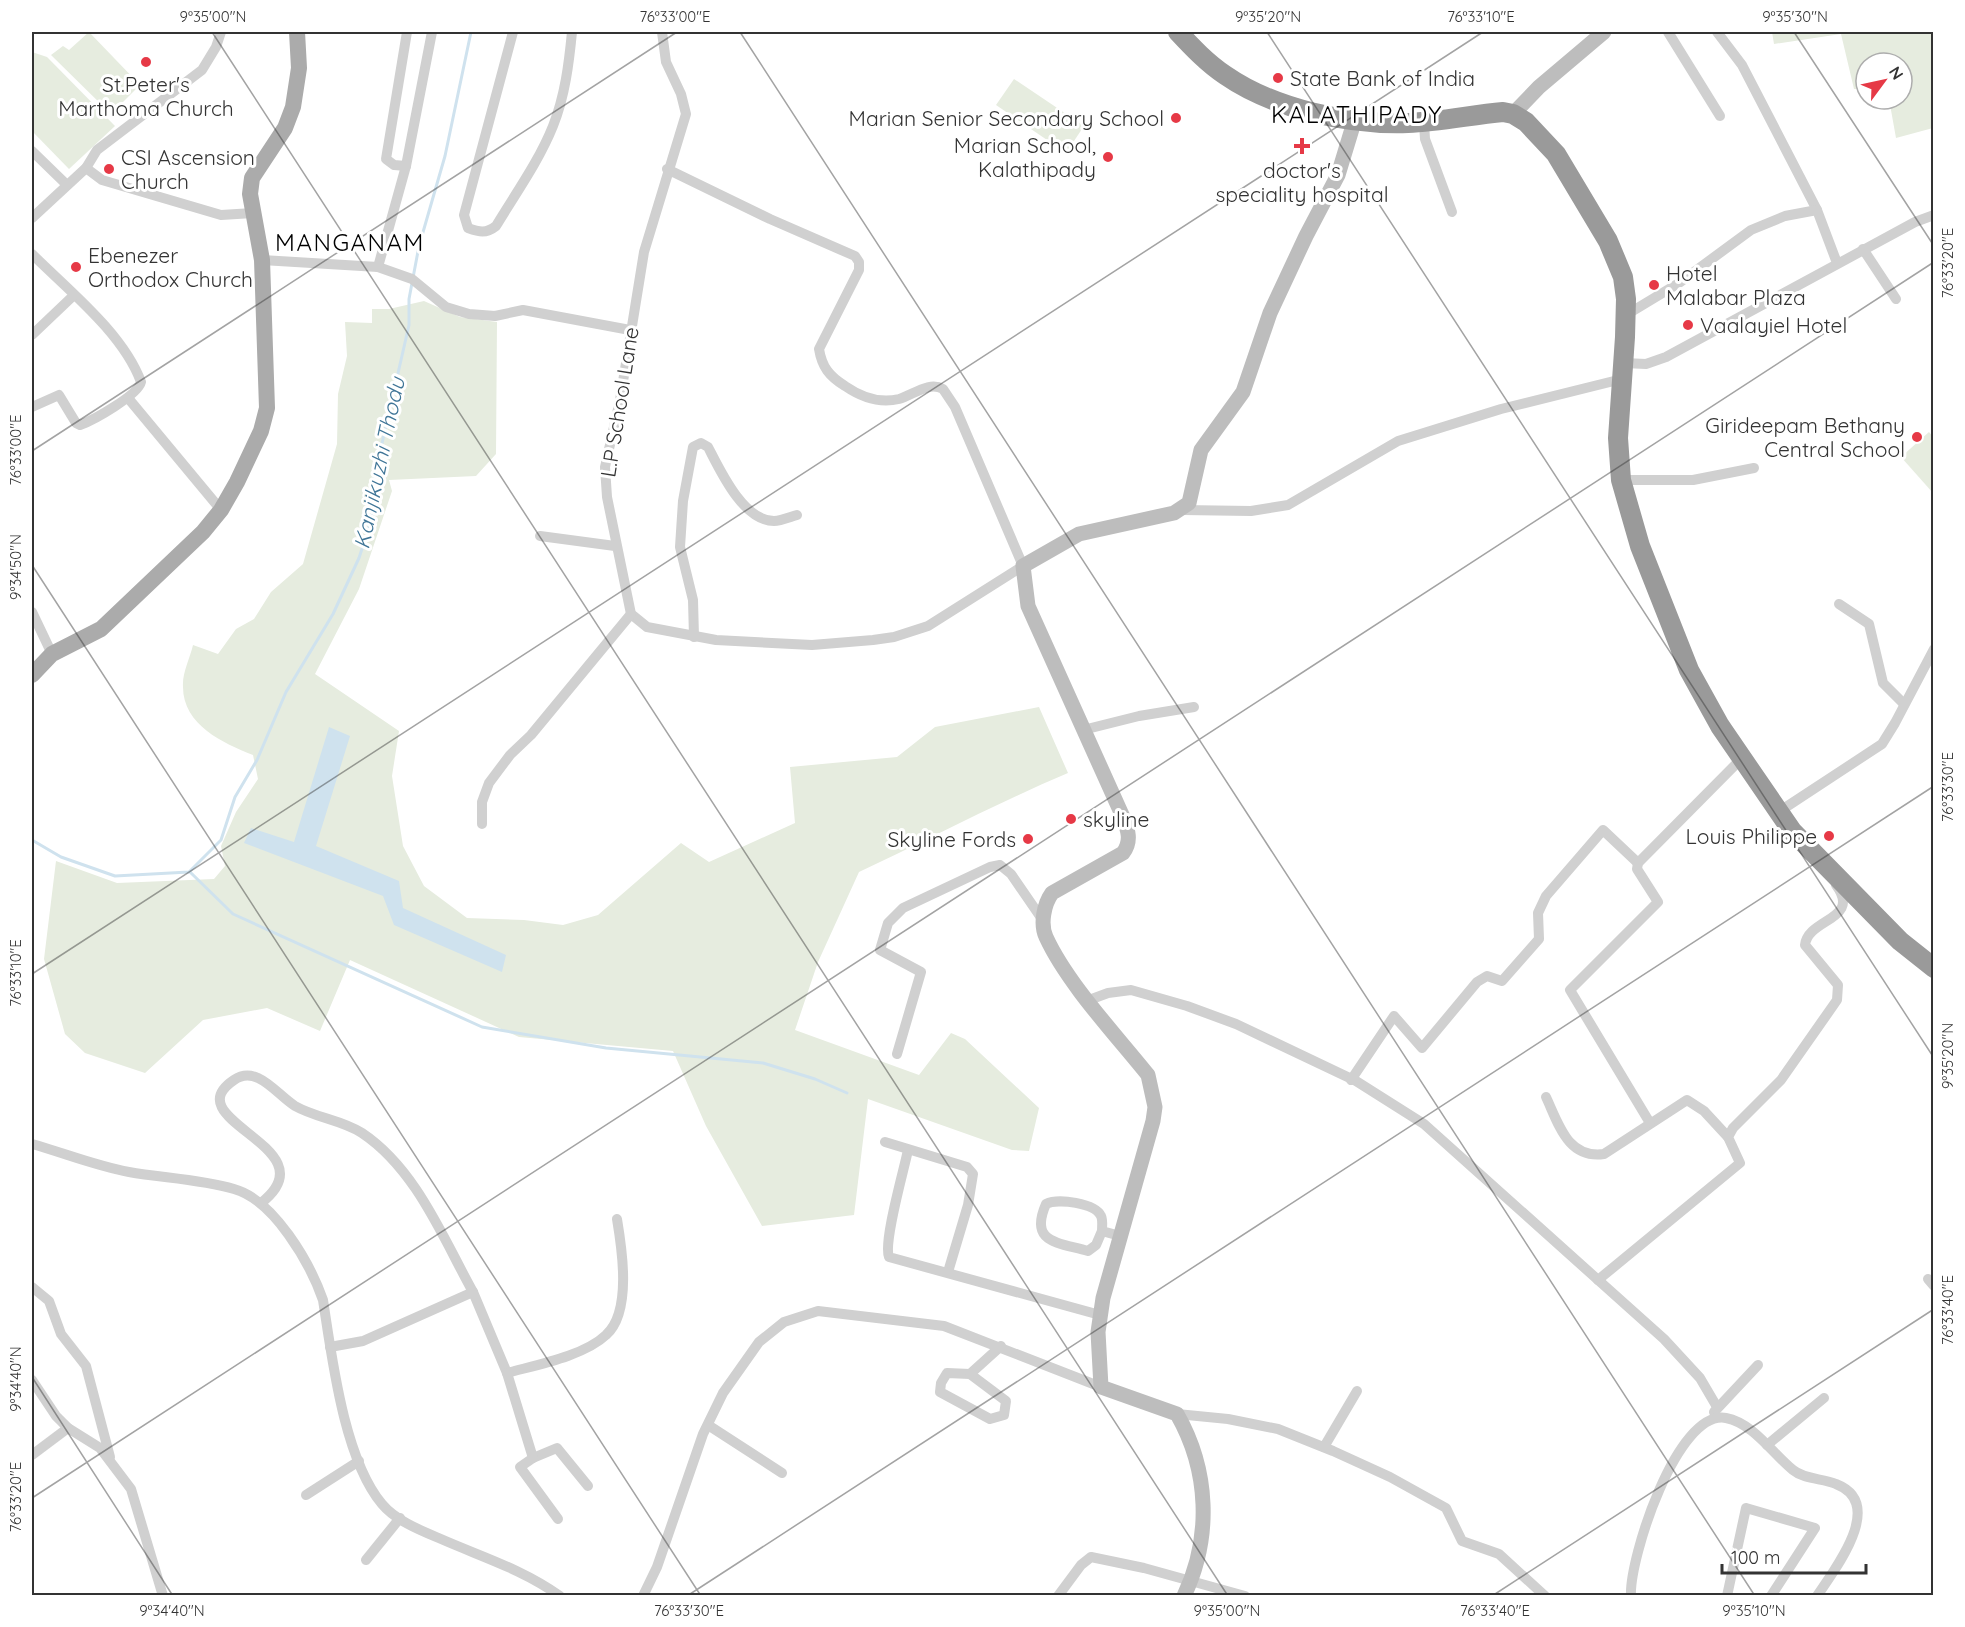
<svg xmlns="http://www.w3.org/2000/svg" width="1965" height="1627" font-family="Quicksand,sans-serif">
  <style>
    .green { fill: #e6ecdf }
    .water { fill: #cfe2ee }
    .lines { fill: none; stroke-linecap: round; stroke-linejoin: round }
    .stream { stroke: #cfe2ee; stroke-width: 3 }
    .street { stroke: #d0d0d0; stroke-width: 10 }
    .secondary { stroke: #bdbdbd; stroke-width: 15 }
    .primary { stroke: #ababab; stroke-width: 16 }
    .highway { stroke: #9a9a9a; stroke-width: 20 }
    .ticks { fill: none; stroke: #333; stroke-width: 1.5; stroke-opacity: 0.45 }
    .poi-dot { fill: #e63946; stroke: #fff; stroke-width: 2 }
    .labels { text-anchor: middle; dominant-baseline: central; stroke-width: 6; stroke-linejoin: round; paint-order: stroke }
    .poi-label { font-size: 21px; fill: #333; stroke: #fff; text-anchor: start }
    .street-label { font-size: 21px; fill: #333; stroke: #fff }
    .water-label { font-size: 22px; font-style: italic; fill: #3f7597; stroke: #fff }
    .quarter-label { font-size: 24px; letter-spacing: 1.5px; fill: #000; stroke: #fff }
    .neatline { fill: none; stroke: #333; stroke-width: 2 }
    .ticks-label { font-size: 15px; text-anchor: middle; fill: #333 }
  </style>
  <rect width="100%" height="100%" fill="#fff"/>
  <g class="green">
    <path d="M89,32L140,85L111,114L51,55L63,46L69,50Z"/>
    <path d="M1772,32H1933V128L1896,138L1889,99H1902V63H1866V89H1854L1841,34L1774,44Z"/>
    <path d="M32,52L47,57L115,126L69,169L32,131Z"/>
    <path d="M1014,79L1084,126L1066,153L996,105Z"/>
    <path d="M424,301L460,317L497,322L496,454L476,476L389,480L392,491L359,589L315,674L399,731L392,776L403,846L424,886L467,918L524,920L563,925L598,915L681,843L709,862L795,823L790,767L897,757L935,727L1039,707L1068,773C997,803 929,839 859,872L818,962L795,1030L919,1075L951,1033L965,1039L1039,1108L1029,1151L1012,1150L868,1099L854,1215L762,1226L706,1126L673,1051L519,1037L350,960L320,1031L267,1008L203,1020L145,1073L85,1053L65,1034L44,959L56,861L117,883L214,879L225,866L221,846L236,812L258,779L253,755C223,743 183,725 183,687C182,673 190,658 193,645L218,654L236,629L254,619L271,592L303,564L337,444L338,394L347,356L345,322L372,323V309H389Z"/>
    <path d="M1929,432L1933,437V493L1901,457Z"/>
  </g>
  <path class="water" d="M329,727L350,736L316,846L399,881L403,908L506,955L502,972L394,925L383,896L244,843L251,828L294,842Z"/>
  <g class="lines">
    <g class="stream">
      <path d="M32,840L61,857L115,876L189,872L221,840L235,797L257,760L286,692L333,614L359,558L370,524L374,504L372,491L375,474L409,325V299L419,246L445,156L471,32"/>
      <path d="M190,872L233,914L482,1027L606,1048L763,1063L815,1079L847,1093"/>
    </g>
    <g class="street">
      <path d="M513,32L464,215L468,228C479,232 486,234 496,226C516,193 539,161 553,126C565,96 569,63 572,32"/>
      <path d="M662,32L666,62L681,94L686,114L644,252L620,400L605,467L607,497L631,614L647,627L716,640L812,645L873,640L894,637L928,626L1023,566L955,407L943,389C929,381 913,395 899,399C879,404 861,397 845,386C829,376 822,367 819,349L859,270V262L855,256L770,219L667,169"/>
      <path d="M1668,32L1720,116"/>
      <path d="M1717,32L1742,65L1817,210L1837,263"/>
      <path d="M1424,123L1425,139L1452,212"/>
      <path d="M32,151L67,185"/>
      <path d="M406,166L394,165L386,159L407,32"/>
      <path d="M86,168L102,180L221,215L253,213"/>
      <path d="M32,218L86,168L97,150L202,70L216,47L221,32"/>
      <path d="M1863,249L1896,299"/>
      <path d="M32,254C68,290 123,333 141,382C138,395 94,420 80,425L76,423L59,395L32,407"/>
      <path d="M262,260L378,267L412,279L446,307L469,314L495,316L523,310L630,330"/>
      <path d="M378,267L406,166L432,32"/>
      <path d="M1626,315L1679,283L1751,230L1785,216L1817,210"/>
      <path d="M32,335L73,296"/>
      <path d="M1624,363L1646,364L1666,357L1915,222L1934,215"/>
      <path d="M128,398L221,510"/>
      <path d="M1621,480H1693L1754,468"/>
      <path d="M1182,510L1251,511L1288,505L1398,441L1501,409L1622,379"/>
      <path d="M540,536L615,546"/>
      <path d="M1839,604L1869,624L1883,683L1904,704"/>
      <path d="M32,612L52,654"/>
      <path d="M694,637L693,600L680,547L683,501L693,447L701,443L708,447C720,470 743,521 774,521C781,521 790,517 797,515"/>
      <path d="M1083,730L1139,716L1194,707"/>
      <path d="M1777,813L1882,744L1895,723L1934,649"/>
      <path d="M482,824V802L489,783L510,755L531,735L631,614"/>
      <path d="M1089,1000L1108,993L1131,990L1187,1006L1236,1024L1356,1081L1424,1124L1664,1339L1700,1378L1717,1407"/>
      <path d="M897,1054L921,972L880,950L888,923L903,908L990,867L1000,865L1011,874L1044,922"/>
      <path d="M1351,1080L1394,1016L1422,1048L1477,982L1487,976L1502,981L1539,939L1538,913L1546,896L1603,830L1638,863"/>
      <path d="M1546,1097C1559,1125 1568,1159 1604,1154L1687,1100L1704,1111L1728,1137"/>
      <path d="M1650,1123L1570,990L1658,902L1637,869L1638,863L1742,758"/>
      <path d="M885,1142L967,1167L973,1174L968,1205L948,1272"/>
      <path d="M32,1144C64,1153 96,1166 129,1172C163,1178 200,1179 234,1189C274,1200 310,1263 323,1300C332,1358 344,1459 382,1504C396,1521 422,1531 441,1539C482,1557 522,1569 560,1596"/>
      <path d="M908,1150C904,1170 883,1242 889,1257L1100,1315"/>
      <path d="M261,1203C333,1147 173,1121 234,1080C257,1064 277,1095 295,1106C316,1118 342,1120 362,1133C416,1169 443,1238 473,1292"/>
      <path d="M1102,1231C1102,1226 1103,1220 1101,1216C1095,1203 1058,1198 1046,1204C1029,1243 1057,1242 1088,1251L1096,1245L1102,1231L1120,1236"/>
      <path d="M1928,1279L1934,1286"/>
      <path d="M1598,1280L1740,1163L1728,1137L1733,1128L1781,1080L1837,1000L1838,985L1805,945C1808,918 1862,920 1836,885"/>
      <path d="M32,1287L49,1301L61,1334L86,1366L110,1457"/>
      <path d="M330,1347L363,1341L473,1292L507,1373C536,1365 584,1356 606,1335C632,1312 622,1249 617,1219"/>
      <path d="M507,1373L533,1458L557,1448L588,1486"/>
      <path d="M947,1373L970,1374L1006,1401L1004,1415L990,1419L940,1392L941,1383Z"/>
      <path d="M970,1374L1001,1346"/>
      <path d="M32,1380L56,1416L68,1428L100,1448L131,1489L163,1596"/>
      <path d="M1714,1412L1758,1365"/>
      <path d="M1177,1414L1228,1419L1278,1429L1333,1451L1390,1477L1446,1508L1462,1541L1499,1554L1545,1596"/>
      <path d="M708,1425L782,1473"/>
      <path d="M1767,1445L1824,1398"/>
      <path d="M1324,1447L1357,1391"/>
      <path d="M32,1455L68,1428"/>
      <path d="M533,1458L520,1467L558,1519"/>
      <path d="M306,1495L359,1461"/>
      <path d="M366,1560L400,1518"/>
      <path d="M643,1596L657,1567L703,1434L723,1393L759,1342L784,1322L818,1311L944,1326L1101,1387"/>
      <path d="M1058,1596L1081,1565L1091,1557L1144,1568L1245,1596"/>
      <path d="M1631,1596C1629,1559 1677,1409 1726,1418C1753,1423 1773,1454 1793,1470C1805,1480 1823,1478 1836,1484C1887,1504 1834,1570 1817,1596"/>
      <path d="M1727,1596L1746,1508L1815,1528L1771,1596"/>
    </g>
    <g class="secondary">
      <path d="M1513,114L1539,87L1604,32"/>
      <path d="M1184,1596C1212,1537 1209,1470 1177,1414L1101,1387L1098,1332L1103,1298L1153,1121L1155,1107L1148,1075C1116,1035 1067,983 1046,937C1040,924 1044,904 1052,893L1123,853C1132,841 1128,830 1123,817L1028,606L1023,566L1079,534L1174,513L1189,503L1201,450L1243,392L1270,313L1306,236L1338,175L1355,119"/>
    </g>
    <path class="primary" d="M32,675L52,654L101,629L203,532L221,510L237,482L261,431L267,408L262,260L250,194L252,178L285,128L293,107L299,68L297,32"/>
    <path class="highway" d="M1178,32C1192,47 1207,63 1225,75C1274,109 1348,125 1408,123C1439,122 1471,115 1503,112L1513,114L1526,122L1556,154L1608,241L1623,277L1626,299L1625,337L1618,438L1621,480L1640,546L1689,670L1720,726L1792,831L1900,941L1934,968"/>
  </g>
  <path class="ticks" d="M212,32L1228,1596M740,32L1755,1596M1267,32L1934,1058M1794,32L1934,246M32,451L677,32M32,565L701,1596M32,974L1483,32M32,1377L173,1596M32,1498L1934,262M687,1596L1934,786M1492,1596L1934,1309"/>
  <g class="poi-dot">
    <circle cx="146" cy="62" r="6"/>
    <circle cx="1278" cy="78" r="6"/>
    <circle cx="1176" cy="118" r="6"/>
    <path d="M1299 137h6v6h6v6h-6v6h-6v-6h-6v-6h6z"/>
    <circle cx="1108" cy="157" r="6"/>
    <circle cx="109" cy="169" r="6"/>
    <circle cx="76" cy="267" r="6"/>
    <circle cx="1654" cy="285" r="6"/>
    <circle cx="1688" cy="325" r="6"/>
    <circle cx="1917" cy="437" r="6"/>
    <circle cx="1071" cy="819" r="6"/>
    <circle cx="1829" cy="836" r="6"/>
    <circle cx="1028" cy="839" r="6"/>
  </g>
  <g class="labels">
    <g class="poi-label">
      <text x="1290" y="78">State Bank of India</text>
      <text x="146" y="84" text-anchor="middle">St.Peter's<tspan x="146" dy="24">Marthoma Church</tspan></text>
      <text x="1164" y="118" text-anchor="end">Marian Senior Secondary School</text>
      <text x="1096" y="145" text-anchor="end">Marian School,<tspan x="1096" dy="24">Kalathipady</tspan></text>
      <text x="121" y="157">CSI Ascension<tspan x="121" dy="24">Church</tspan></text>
      <text x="1302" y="170" text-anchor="middle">doctor's<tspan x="1302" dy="24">speciality hospital</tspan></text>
      <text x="88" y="255">Ebenezer<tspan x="88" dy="24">Orthodox Church</tspan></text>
      <text x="1666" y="273">Hotel<tspan x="1666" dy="24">Malabar Plaza</tspan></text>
      <text x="1700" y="325">Vaalayiel Hotel</text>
      <text x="1905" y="425" text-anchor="end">Girideepam Bethany<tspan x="1905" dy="24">Central School</tspan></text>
      <text x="1083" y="819">skyline</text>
      <text x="1817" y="836" text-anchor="end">Louis Philippe</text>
      <text x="1016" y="839" text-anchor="end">Skyline Fords</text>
    </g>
    <g class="street-label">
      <text transform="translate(619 402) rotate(-81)">L.P School Lane</text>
    </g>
    <g class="water-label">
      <text transform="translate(379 463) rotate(-78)">Kanjikuzhi Thodu</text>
    </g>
    <g class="quarter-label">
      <text x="1357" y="114">KALATHIPADY</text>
      <text x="350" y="242">MANGANAM</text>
    </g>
  </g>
  <rect width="1965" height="1627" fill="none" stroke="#ffffff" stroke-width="66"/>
  <g transform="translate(1884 81) rotate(57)"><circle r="28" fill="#ffffff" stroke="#adadad" stroke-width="1.5"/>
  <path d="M0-4.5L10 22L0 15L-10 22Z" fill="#e63946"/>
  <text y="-9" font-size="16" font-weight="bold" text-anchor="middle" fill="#333333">N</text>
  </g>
  <path d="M1722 1564v9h144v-9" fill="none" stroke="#333333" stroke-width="3"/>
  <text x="1731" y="1564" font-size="18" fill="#333333" stroke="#ffffff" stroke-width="4.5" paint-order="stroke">100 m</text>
  <rect x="33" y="33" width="1899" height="1561" class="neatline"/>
  <g class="ticks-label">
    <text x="213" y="22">9°35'00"N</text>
    <text x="675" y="22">76°33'00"E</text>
    <text x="1268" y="22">9°35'20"N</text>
    <text x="1481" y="22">76°33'10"E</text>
    <text x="1795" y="22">9°35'30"N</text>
    <text transform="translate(1948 263) rotate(-90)" y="5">76°33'20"E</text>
    <text transform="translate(16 450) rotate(-90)" y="5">76°33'00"E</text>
    <text transform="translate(16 567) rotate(-90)" y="5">9°34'50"N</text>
    <text transform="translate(1948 787) rotate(-90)" y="5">76°33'30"E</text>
    <text transform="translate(16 973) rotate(-90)" y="5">76°33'10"E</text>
    <text transform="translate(1948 1056) rotate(-90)" y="5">9°35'20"N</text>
    <text transform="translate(1948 1310) rotate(-90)" y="5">76°33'40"E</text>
    <text transform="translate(16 1379) rotate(-90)" y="5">9°34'40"N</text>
    <text transform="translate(16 1497) rotate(-90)" y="5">76°33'20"E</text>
    <text x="172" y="1616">9°34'40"N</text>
    <text x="689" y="1616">76°33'30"E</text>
    <text x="1227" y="1616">9°35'00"N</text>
    <text x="1495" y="1616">76°33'40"E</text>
    <text x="1754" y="1616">9°35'10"N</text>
  </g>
</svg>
